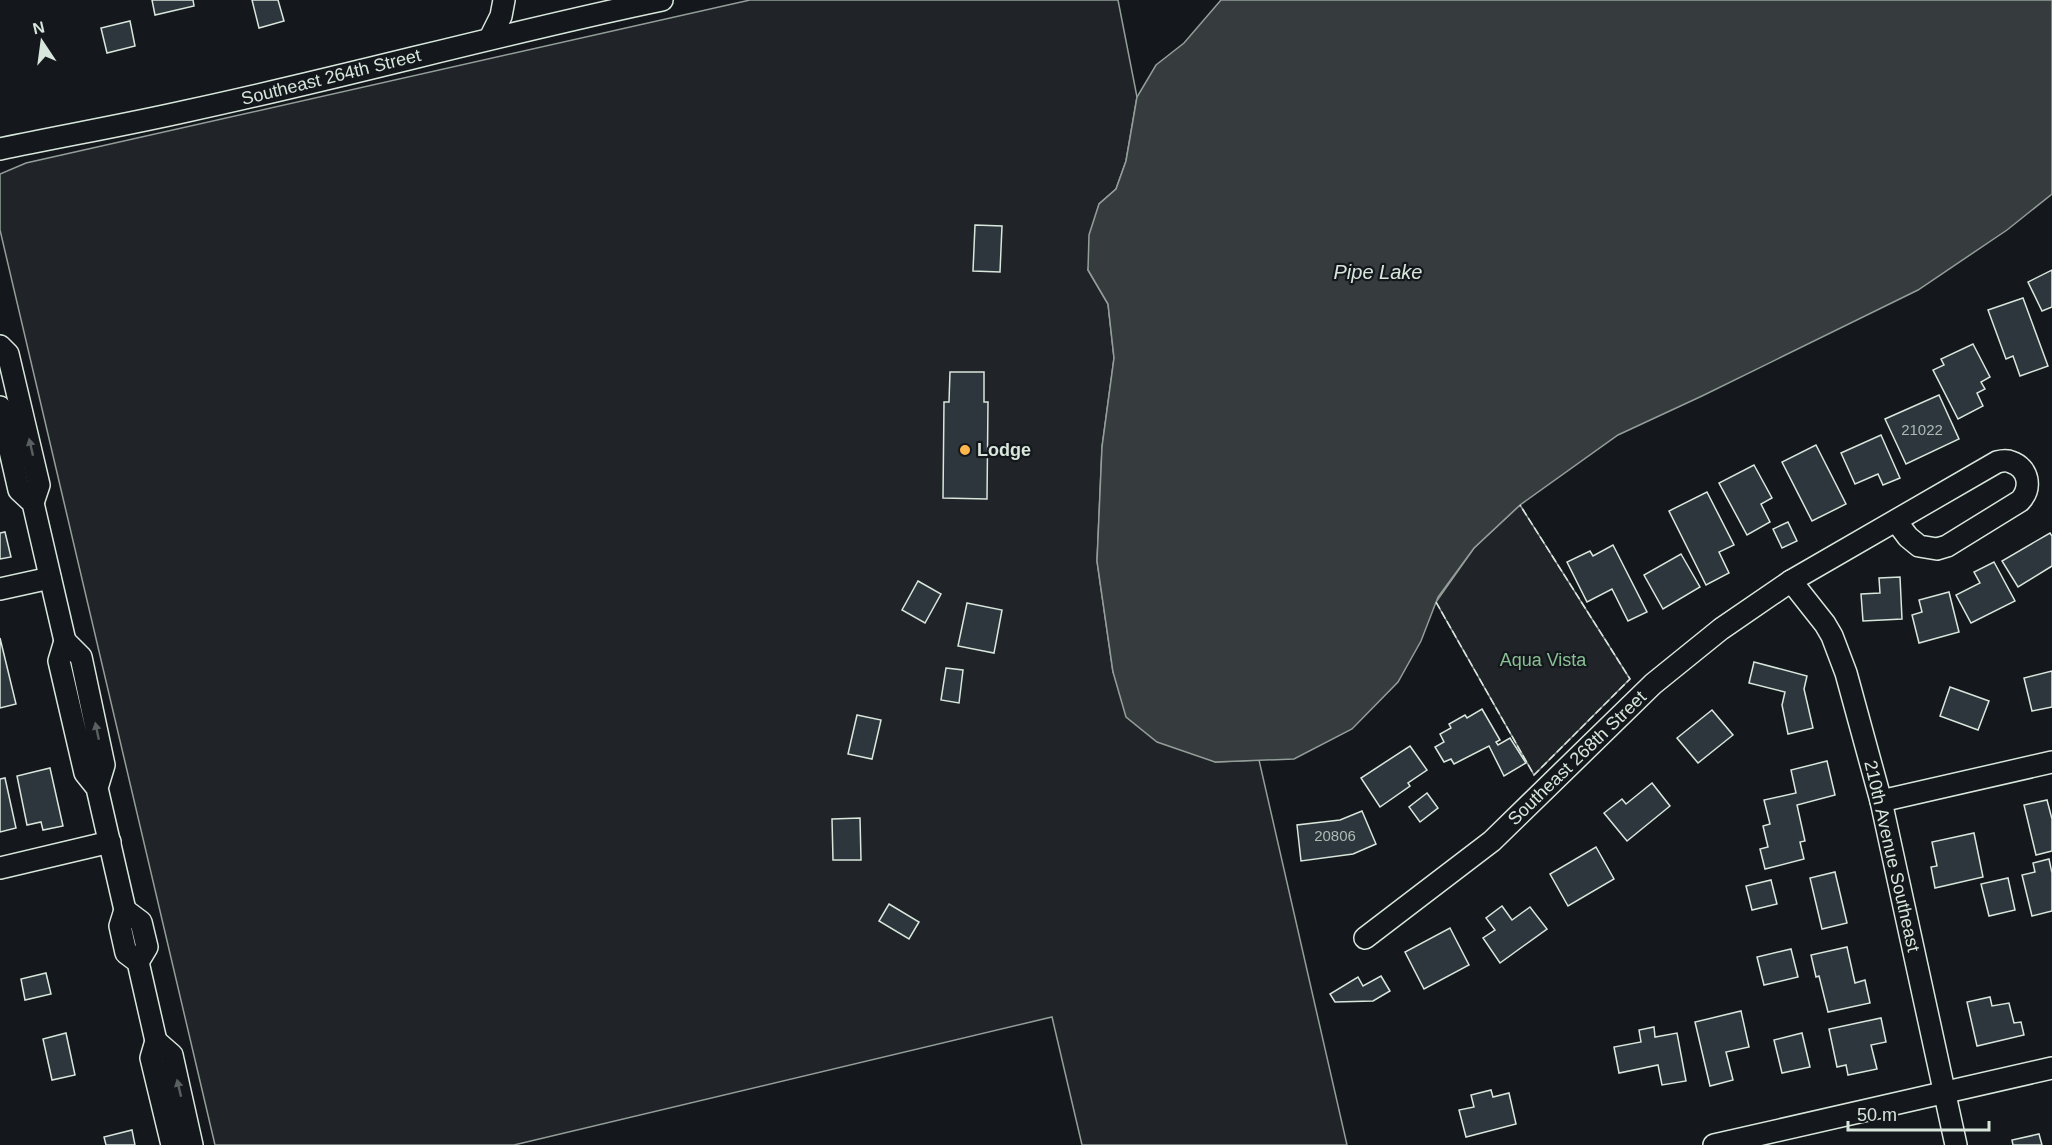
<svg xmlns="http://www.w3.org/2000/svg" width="2052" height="1145" font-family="Arial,sans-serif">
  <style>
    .green { fill: #202428; stroke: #939e99; stroke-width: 1.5 }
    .water { fill: #363b3e; stroke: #939e99; stroke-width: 1.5 }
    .building { fill: #2c363c; stroke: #d8e6dc; stroke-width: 1.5 }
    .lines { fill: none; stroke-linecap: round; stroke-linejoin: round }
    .minor-casing { stroke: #d8e6dc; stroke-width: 24 }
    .minor { stroke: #14181c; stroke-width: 21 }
    .fence { stroke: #d8e6dc; stroke-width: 1.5; stroke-dasharray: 8 3; stroke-linecap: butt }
    .oneway { fill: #59605f }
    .poi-dot { fill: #ffb74d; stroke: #14181c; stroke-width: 2 }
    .labels { text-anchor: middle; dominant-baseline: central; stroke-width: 4.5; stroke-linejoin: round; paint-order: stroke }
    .number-label { font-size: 15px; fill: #adbab4 }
    .street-label { font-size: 18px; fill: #d8e6dc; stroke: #14181c }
    .poi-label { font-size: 18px; font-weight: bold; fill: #d8e6dc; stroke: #14181c; text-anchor: start }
    .park-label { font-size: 18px; fill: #8ac095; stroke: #14181c }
    .water-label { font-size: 20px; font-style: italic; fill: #d8e6dc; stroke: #14181c }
  </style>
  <rect width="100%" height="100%" fill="#14181c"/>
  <g class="green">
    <path d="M750,0H1118L1137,97L1126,161L1116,189L1099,204L1088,270L1108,304L1114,358L1102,447L1097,561L1113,672L1215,762L1259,760L1347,1145H1082L1052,1017L514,1145H215L0,230V174L26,163Z"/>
    <path d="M1520,505L1630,679L1534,775L1436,602L1474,548Z"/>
  </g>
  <path class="water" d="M1221,0H2052V194L2007,230L1918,290L1702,396L1618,435L1520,505L1474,548L1438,597L1421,641L1398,682L1352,729L1294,759L1215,762L1157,742L1126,717L1113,672L1097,561L1102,447L1114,358L1108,304L1088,270L1089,235L1099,204L1116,189L1126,161L1137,97L1156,65L1184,43Z"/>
  <g class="building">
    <path d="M152,0H193L194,6L155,15Z"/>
    <path d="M252,0H278L284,21L259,28Z"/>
    <path d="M130,21L135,46L107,53L101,28Z"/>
    <path d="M975,225L1002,226L1000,272L973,271Z"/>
    <path d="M2052,270V307L2042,311L2028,282Z"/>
    <path d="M2023,298L2048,366L2020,376L2013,356L2006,359L1988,310Z"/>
    <path d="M1973,344L1990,377L1981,382L1985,389L1977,393L1983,406L1958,419L1933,370L1944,365L1941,359Z"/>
    <path d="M950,372H984V402H988L987,499L943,498L944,402H949Z"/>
    <path d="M1939,395L1959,439L1906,464L1885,419Z"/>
    <path d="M1881,435L1900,478L1883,485L1878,474L1855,484L1841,453Z"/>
    <path d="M1816,445L1846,504L1812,521L1782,462Z"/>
    <path d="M1754,465L1772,498L1761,504L1770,522L1747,535L1719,483Z"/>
    <path d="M1707,492L1734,545L1719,552L1729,573L1706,585L1669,511Z"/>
    <path d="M1788,522L1797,541L1782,548L1773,529Z"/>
    <path d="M5,532L11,557L0,559V533Z"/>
    <path d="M2050,533L2052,536V566L2018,587L2002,561Z"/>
    <path d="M1613,545L1647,612L1628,621L1612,589L1587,602L1567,562L1590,551L1593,556Z"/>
    <path d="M1681,554L1700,587L1663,609L1644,575Z"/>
    <path d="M1994,562L2015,601L1971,623L1956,595L1980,583L1974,572Z"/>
    <path d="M1900,577L1902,619L1863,621L1861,594L1880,593L1879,578Z"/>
    <path d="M918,581L941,594L925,623L902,610Z"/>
    <path d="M1949,592L1959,632L1919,643L1912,615L1922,612L1919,600Z"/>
    <path d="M967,603L1002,610L994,653L958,646Z"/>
    <path d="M0,638L16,704L0,708Z"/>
    <path d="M1754,662L1807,676L1804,689L1813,728L1788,734L1782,705L1785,692L1749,683Z"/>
    <path d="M946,668L963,670L959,703L941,700Z"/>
    <path d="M2052,671V707L2032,711L2024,678Z"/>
    <path d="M1950,687L1989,701L1978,730L1940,716Z"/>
    <path d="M1482,709L1500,740L1496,742L1498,745L1510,738L1526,763L1504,776L1489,746L1454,764L1451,759L1444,762L1435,747L1444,742L1440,734L1451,728L1449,724L1465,715L1467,718Z"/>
    <path d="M1712,710L1733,735L1698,763L1677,738Z"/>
    <path d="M857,715L881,720L872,759L848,754Z"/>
    <path d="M1410,746L1427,770L1408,783L1410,786L1380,807L1361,778Z"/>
    <path d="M1827,761L1835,795L1797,805L1805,841L1800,842L1804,859L1765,869L1760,849L1768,847L1763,826L1770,824L1764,800L1796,793L1791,770Z"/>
    <path d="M50,768L63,826L43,830L41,822L27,825L17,776Z"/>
    <path d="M5,778L16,828L0,832V779Z"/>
    <path d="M1652,783L1670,806L1627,841L1604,813L1622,799L1626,804Z"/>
    <path d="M1427,793L1438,808L1420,822L1409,807Z"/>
    <path d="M2047,800L2052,819V851L2036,855L2024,805Z"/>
    <path d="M1362,811L1376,844L1353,854L1301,861L1297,825L1340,820Z"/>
    <path d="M860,818L861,860H833L832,819Z"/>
    <path d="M1974,833L1983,877L1935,888L1931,867L1937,866L1932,842Z"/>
    <path d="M1596,847L1614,879L1568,906L1550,874Z"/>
    <path d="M2049,859L2052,873V911L2032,916L2022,875L2035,872L2033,863Z"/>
    <path d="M1835,872L1847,923L1822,929L1810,878Z"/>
    <path d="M2008,878L2015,910L1989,916L1981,884Z"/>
    <path d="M1771,880L1777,904L1752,910L1746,886Z"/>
    <path d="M889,904L919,922L909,939L879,921Z"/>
    <path d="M1502,906L1512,920L1530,907L1547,929L1500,963L1483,938L1495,930L1486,918Z"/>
    <path d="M1450,928L1469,965L1424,989L1405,952Z"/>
    <path d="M1847,947L1855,983L1865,980L1870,1003L1828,1012L1819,976L1816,977L1811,955Z"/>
    <path d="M1791,949L1798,977L1764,985L1757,957Z"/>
    <path d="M46,973L51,994L25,1000L21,979Z"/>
    <path d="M1381,976L1390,991L1373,1001L1335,1002L1330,994L1358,977L1363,986Z"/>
    <path d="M1990,997L1992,1006L2009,1003L2014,1023L2021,1022L2024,1035L1977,1046L1967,1002Z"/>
    <path d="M1741,1011L1749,1047L1726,1052L1733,1080L1710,1086L1695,1022Z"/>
    <path d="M1881,1018L1886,1042L1871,1045L1877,1069L1848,1075L1846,1065L1837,1067L1829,1029Z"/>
    <path d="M1654,1027L1655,1037L1677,1033L1686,1081L1662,1085L1658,1065L1619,1073L1614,1047L1641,1042L1639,1030Z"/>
    <path d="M66,1033L75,1075L52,1080L43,1039Z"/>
    <path d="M1802,1033L1810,1067L1782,1073L1774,1040Z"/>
    <path d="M1491,1090L1493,1097L1509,1093L1516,1124L1466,1137L1459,1110L1474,1107L1471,1095Z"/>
    <path d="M132,1130L135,1145H106L104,1137Z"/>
    <path d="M2039,1134L2042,1145H2013L2012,1140Z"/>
  </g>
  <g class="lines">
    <defs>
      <g id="minor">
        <path d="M490,38L501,16L504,0"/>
        <path d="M0,149C62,136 125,125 187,111C346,77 503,33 662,0"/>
        <path d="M0,346L8,354L39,485L33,503"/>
        <path d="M0,407L19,490L33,503L65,641"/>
        <path d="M1791,581L1825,624L1832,636L1846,673L1881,801L1956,1145"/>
        <path d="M0,589L50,578"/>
        <path d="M97,788L104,765L81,657L65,641L59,661L85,773L97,788L125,910"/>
        <path d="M1881,801L2052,762"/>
        <path d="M0,868L110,842"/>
        <path d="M1365,938L1492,841L1653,684L1721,629L1791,581L1997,462C2001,461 2007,460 2011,462C2029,468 2032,488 2020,501L1947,546L1937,549L1919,546L1908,537L1896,521"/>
        <path d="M138,962L147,947L141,922L125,910L120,926L126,953L138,962L156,1041"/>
        <path d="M172,1145L151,1058L156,1041L172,1055L192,1145"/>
        <path d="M1714,1145L2052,1068"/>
      </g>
    </defs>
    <use href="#minor" class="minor-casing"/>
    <use href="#minor" class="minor"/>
    <path class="fence" d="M1436,602L1534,775L1630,679L1520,505"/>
  </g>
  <defs><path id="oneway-solid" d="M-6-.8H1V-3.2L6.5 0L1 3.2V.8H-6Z" transform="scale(1.5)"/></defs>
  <g class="oneway">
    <use href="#oneway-solid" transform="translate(31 447) rotate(-103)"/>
    <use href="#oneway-solid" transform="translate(97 731) rotate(-102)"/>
    <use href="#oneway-solid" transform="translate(179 1088) rotate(-103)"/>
  </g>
  <circle class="poi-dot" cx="965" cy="450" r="6"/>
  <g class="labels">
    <g class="number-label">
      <text x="1922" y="429">21022</text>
      <text x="1335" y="835">20806</text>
    </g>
    <g class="street-label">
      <text transform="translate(331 77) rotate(-14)">Southeast 264th Street</text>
      <text transform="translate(1577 758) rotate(-44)">Southeast 268th Street</text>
      <text transform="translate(1892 856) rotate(77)">210th Avenue Southeast</text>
    </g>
    <g class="poi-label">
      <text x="977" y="450">Lodge</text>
    </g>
    <g class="park-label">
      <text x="1543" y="660">Aqua Vista</text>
    </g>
    <g class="water-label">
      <text x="1378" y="272">Pipe Lake</text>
    </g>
  </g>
  <g transform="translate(42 42) rotate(347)" stroke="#14181c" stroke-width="4.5" paint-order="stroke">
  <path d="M0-4.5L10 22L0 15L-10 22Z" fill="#d8e6dc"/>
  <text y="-9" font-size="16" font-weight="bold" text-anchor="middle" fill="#d8e6dc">N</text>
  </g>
  <path d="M1848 1121v9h141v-9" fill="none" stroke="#d8e6dc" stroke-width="3"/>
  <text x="1857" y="1121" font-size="18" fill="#d8e6dc" stroke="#14181c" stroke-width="4.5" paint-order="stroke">50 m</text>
</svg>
